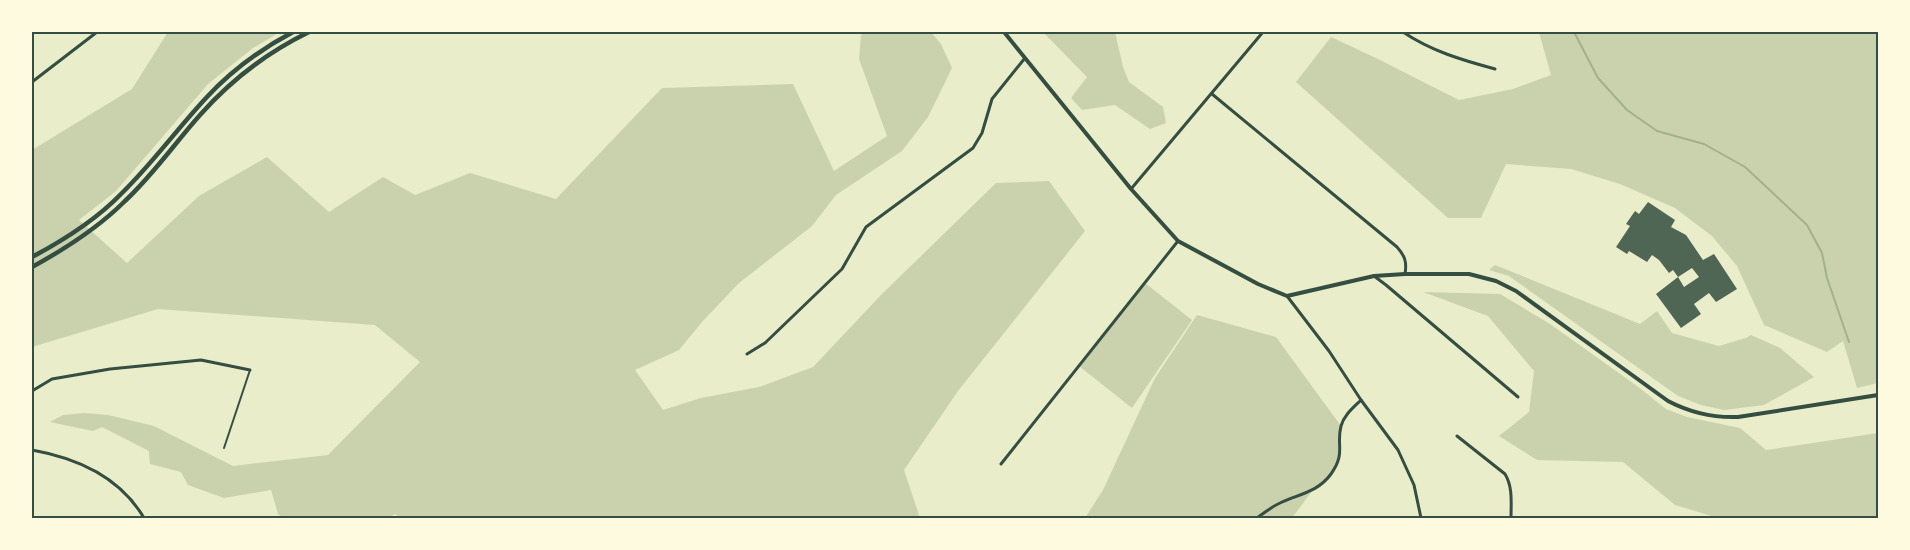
<svg xmlns="http://www.w3.org/2000/svg" width="1910" height="550" font-family="Lora,serif">
  <style>
    .green { fill: #cad2ad }
    .lines { fill: none; stroke-linecap: round; stroke-linejoin: round }
    .stream { stroke: #a3b18a; stroke-width: 2 }
    .building { fill: #4f6655 }
    .pedestrian { stroke: #344e41; stroke-width: 2 }
    .minor { stroke: #344e41; stroke-width: 3 }
    .tertiary { stroke: #344e41; stroke-width: 4 }
    .primary { stroke: #344e41; stroke-width: 4.5 }
    .neatline { fill: none; stroke: #344e41; stroke-width: 2 }
  </style>
  <rect width="100%" height="100%" fill="#e9edc9"/>
  <g class="green">
    <path d="M168,32H280L253,48L208,84L116,191L79,220L127,263L199,196L267,157L329,212L383,177L415,195L470,173L556,199L662,88L793,84L834,171L887,136L859,59L861,35L863,32H931L941,44L952,68L928,117L902,151L836,195L812,226L739,283L702,322L679,350L635,370L663,410L701,398L759,387L813,367L881,295L996,183L1049,181L1085,231L958,391L904,470L920,518H401L395,514L389,518H283L278,514L271,490L224,498L188,485L181,472L150,464L149,451L102,427L93,431L50,422L63,415L84,413L108,415L154,426L233,466L328,455L420,362L375,325L158,309L32,347V150L132,89Z"/>
    <path d="M1043,32H1115L1123,67L1129,82L1163,107L1166,123L1150,129L1115,105L1082,110L1071,98L1087,77Z"/>
    <path d="M1539,32H1878V383L1857,388L1843,341L1827,352L1764,325L1737,266L1712,236L1675,208L1620,184L1571,169L1506,164L1481,218H1448L1296,82L1331,37L1378,59L1459,100L1513,89L1551,75Z"/>
    <path d="M1495,265L1640,324L1657,311L1672,333L1719,346L1746,338L1751,335L1780,348L1814,377L1764,405L1724,410L1701,405L1678,396L1509,276L1489,270Z"/>
    <path d="M1145,283L1192,320L1132,408L1079,366Z"/>
    <path d="M1423,292L1500,294L1550,324L1637,386L1666,409L1687,417L1740,428L1766,450L1878,433V518H1718L1675,505L1623,462L1537,460L1499,436L1529,412L1534,371L1488,316Z"/>
    <path d="M1197,315L1276,337L1341,426L1340,453L1333,472L1312,491L1292,518H1085L1103,490L1155,378Z"/>
  </g>
  <g class="lines">
    <path class="stream" d="M1574,32L1598,78L1627,110L1657,131L1704,144L1745,167L1807,225L1822,253L1827,278L1849,342"/>
  </g>
  <path class="building" d="M1648,202L1675,220L1671,227L1686,235L1703,260L1714,254L1737,289L1716,302L1709,293L1694,304L1701,314L1681,328L1656,294L1678,277L1684,287L1699,277L1692,268L1678,277L1673,270L1669,273L1659,260L1652,255L1647,262L1629,251L1627,254L1616,247L1630,226L1626,224L1635,211L1639,214Z"/>
  <g class="lines">
    <path class="pedestrian" d="M224,448L250,370"/>
    <g class="minor">
      <path d="M1403,32C1431,51 1462,60 1495,69"/>
      <path d="M32,82L97,32"/>
      <path d="M1212,94L1397,247C1405,256 1407,262 1405,274"/>
      <path d="M1131,189L1263,32"/>
      <path d="M1374,276L1386,285L1518,397"/>
      <path d="M1287,296L1329,351L1361,400L1398,450L1414,485L1421,518"/>
      <path d="M747,354L765,343L842,269L866,227L973,148L982,133L992,99L1025,58"/>
      <path d="M32,391L52,379L110,369L201,360L250,370"/>
      <path d="M1457,436L1505,474C1513,487 1511,503 1511,518"/>
      <path d="M32,450C77,458 120,477 144,518"/>
      <path d="M1001,464L1178,241"/>
      <path d="M1257,518C1264,513 1271,507 1280,503C1299,494 1318,492 1331,474C1346,453 1336,445 1341,426C1344,415 1353,408 1361,400"/>
    </g>
    <path class="tertiary" d="M1004,32L1131,189L1178,241L1258,284L1287,296L1374,276L1405,274H1469L1496,281L1516,291L1668,401C1691,413 1713,418 1738,417L1878,395"/>
    <g class="primary">
      <path d="M32,257C64,240 96,220 121,194C152,164 177,129 206,98C231,71 261,49 293,32"/>
      <path d="M32,267C65,249 98,228 125,201C153,175 175,143 200,115C231,80 268,52 309,32"/>
    </g>
  </g>
  <rect width="1910" height="550" fill="none" stroke="#fefae0" stroke-width="66"/>
  <rect x="33" y="33" width="1844" height="484" class="neatline"/>
</svg>
